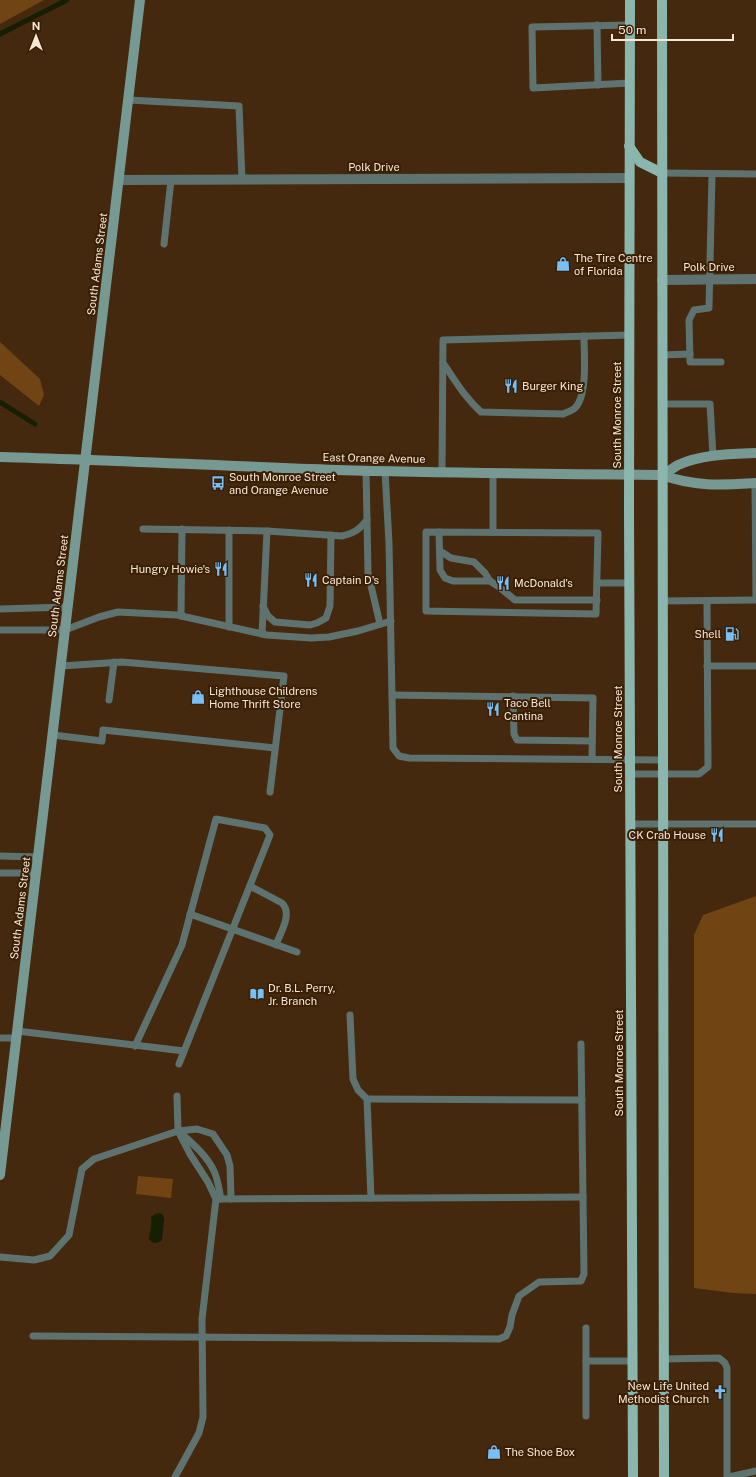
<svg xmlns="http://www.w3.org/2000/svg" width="756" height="1477" font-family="'Public Sans',sans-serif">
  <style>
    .green { fill: #714414 }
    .water { fill: #161f00 }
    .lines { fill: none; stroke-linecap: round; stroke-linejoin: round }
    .stream { stroke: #161f00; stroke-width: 5 }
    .lane { stroke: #5e736f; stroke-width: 7 }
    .street { stroke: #5e736f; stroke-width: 10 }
    .secondary { stroke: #779993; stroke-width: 10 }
    .primary { stroke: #8ab6ae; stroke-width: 10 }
    .labels { text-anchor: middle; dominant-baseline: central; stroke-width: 4; stroke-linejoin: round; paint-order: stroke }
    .street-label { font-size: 11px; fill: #f8e6d7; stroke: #391f04 }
    .poi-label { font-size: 11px; fill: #f8e6d7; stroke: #391f04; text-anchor: start }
  </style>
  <rect width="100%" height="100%" fill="#44290e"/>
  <g class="green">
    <path d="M0,0H44L0,24Z"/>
    <path d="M0,342L40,379L44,395L39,406L0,375Z"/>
    <path d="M756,896V1294L733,1293L694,1288V935L703,915Z"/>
    <path d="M138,1176L173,1179L171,1198L136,1194Z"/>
  </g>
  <path class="water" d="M160,1213L163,1215L164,1220L162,1240C157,1244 153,1244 149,1239C149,1234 151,1231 151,1226C152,1223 151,1220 151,1217L155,1214Z"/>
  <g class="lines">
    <g class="stream">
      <path d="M0,34L67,0"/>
      <path d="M0,402L35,424"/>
    </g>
    <g class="lane">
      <path d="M597,25L598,85"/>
      <path d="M630,25L532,27L533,88L630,83"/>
      <path d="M129,100L239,106L242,180"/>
      <path d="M662,173L756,174"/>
      <path d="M712,174L709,308L694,310L689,320L690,362H721"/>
      <path d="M164,244L171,180"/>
      <path d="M662,355L690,354"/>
      <path d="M443,363C455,380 465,398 481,412L563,414C567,412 572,411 575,408C588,395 584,355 584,336"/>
      <path d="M662,404H710L713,456"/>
      <path d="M366,470L368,573L380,624"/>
      <path d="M385,471L389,543L393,748L399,756L409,758L663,760"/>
      <path d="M442,472L443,340L629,335"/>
      <path d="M493,473V532"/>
      <path d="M755,483L756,598"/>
      <path d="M143,529L267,531L342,536C354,533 359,530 367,520"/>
      <path d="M229,530V627"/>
      <path d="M426,532L598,533L596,614L426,611Z"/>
      <path d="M439,532L440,570L445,578L453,581H490L499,587L515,600H597"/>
      <path d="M440,551L451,558L474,562L485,573L490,581"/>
      <path d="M597,583H630"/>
      <path d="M662,601L756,600"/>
      <path d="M263,606L268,616L275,622L310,625L317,623L326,618L330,606L331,535"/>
      <path d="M0,609L68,607"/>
      <path d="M181,616L182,529"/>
      <path d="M0,630H65L99,617L118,612L177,615L267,635L311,638L329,637L358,631L391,621"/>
      <path d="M262,634L267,531"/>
      <path d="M61,666L122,662L284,676L270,792"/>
      <path d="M707,666H756"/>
      <path d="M392,695L593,698L592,759"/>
      <path d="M513,696L514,734L517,740L592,741"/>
      <path d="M109,700L114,662"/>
      <path d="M53,735L102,741L103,730L275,748"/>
      <path d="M630,774H699L708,767L707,601"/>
      <path d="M631,824H756"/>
      <path d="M0,856L38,857"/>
      <path d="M0,873H36"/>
      <path d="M250,886L282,903C293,914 280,933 276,945"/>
      <path d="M190,914L297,952"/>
      <path d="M350,1015L353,1079L358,1090L367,1099L371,1198"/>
      <path d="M17,1031L184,1051"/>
      <path d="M0,1038H16"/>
      <path d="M135,1046L182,945L216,819L265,828L270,835L179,1064"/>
      <path d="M367,1099L582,1100"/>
      <path d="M182,1134C194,1145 207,1156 214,1171C218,1179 219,1190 221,1199"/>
      <path d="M216,1199L583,1197"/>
      <path d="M0,1257L34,1260L50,1256L69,1235L82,1169L94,1159L178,1131L197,1129L213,1134L227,1155L230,1166L231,1199"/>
      <path d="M33,1336L499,1339L506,1336L510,1327L512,1315L519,1296L539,1282L581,1281L584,1274L581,1044"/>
      <path d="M663,1359L719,1358L725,1363L727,1368V1477"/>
      <path d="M586,1361H632"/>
      <path d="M586,1416V1328"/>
      <path d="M175,1477L199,1433L203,1417L202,1319L216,1199L208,1182L190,1154L178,1131L177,1096"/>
      <path d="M729,1477L756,1471"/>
    </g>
    <g class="street">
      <path d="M119,180L629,178"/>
      <path d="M662,280L756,279"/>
    </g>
    <g class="secondary">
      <path d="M0,457C112,460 224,466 336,470C445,473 554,474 662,475C696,487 721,485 756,483"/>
      <path d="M662,475C668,472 673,468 678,465C702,454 730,454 756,453"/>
      <path d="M0,1175L140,0"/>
    </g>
    <g class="primary">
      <path d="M630,0L629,510L633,1477"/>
      <path d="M662,0L664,1477"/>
      <path d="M629,146L640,162L662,173"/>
    </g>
  </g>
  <defs>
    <symbol id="shop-bare" viewBox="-9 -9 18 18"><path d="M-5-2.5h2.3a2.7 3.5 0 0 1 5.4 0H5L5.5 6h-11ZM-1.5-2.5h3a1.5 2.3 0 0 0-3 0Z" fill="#77bff7" stroke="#391f04" stroke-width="2.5" paint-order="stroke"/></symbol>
    <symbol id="restaurant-bare" viewBox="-9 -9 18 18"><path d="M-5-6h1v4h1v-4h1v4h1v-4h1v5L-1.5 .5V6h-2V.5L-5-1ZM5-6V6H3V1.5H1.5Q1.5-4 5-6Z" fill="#77bff7" stroke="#391f04" stroke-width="2.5" paint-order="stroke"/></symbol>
    <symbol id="bus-bare" viewBox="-9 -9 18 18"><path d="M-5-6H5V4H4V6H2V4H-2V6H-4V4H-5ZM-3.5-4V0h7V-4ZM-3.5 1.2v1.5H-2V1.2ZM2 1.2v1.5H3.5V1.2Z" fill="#77bff7" stroke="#391f04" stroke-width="2.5" paint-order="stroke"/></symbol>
    <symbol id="fuel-bare" viewBox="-9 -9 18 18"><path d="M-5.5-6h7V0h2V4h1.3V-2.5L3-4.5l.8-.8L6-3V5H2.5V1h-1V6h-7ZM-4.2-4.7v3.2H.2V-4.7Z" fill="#77bff7" stroke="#391f04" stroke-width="2.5" paint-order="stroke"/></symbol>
    <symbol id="library-bare" viewBox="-9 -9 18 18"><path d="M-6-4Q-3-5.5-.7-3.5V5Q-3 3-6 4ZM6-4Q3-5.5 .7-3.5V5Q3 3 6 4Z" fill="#77bff7" stroke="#391f04" stroke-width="2.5" paint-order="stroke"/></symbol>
    <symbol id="church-bare" viewBox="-9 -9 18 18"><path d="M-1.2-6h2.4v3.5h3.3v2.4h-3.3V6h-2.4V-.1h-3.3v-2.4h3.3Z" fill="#77bff7" stroke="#391f04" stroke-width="2.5" paint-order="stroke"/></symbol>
  </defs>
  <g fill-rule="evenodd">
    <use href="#shop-bare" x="553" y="254" width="20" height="20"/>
    <use href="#restaurant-bare" x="501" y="376" width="20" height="20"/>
    <use href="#bus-bare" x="208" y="473" width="20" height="20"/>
    <use href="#restaurant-bare" x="211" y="559" width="20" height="20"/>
    <use href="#restaurant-bare" x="301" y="570" width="20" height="20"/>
    <use href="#restaurant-bare" x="493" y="573" width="20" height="20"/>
    <use href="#fuel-bare" x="722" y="624" width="20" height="20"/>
    <use href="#shop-bare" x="188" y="687" width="20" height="20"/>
    <use href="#restaurant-bare" x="483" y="699" width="20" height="20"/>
    <use href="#restaurant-bare" x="707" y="825" width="20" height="20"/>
    <use href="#library-bare" x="247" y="984" width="20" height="20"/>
    <use href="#church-bare" x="710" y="1382" width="20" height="20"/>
    <use href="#shop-bare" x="484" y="1442" width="20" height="20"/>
  </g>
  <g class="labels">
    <g class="street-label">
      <text x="374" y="167">Polk Drive</text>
      <text transform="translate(97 264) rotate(-83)">South Adams Street</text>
      <text x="709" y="267">Polk Drive</text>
      <text transform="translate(617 415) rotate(-90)">South Monroe Street</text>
      <text transform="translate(374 458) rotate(1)">East Orange Avenue</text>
      <text transform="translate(58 586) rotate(-83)">South Adams Street</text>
      <text transform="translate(618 739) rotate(-90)">South Monroe Street</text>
      <text transform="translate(20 908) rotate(-83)">South Adams Street</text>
      <text transform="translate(619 1063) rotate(-90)">South Monroe Street</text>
    </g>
    <g class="poi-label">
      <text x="574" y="258">The Tire Centre<tspan x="574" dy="13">of Florida</tspan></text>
      <text x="522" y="386">Burger King</text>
      <text x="229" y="477">South Monroe Street<tspan x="229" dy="13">and Orange Avenue</tspan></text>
      <text x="210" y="569" text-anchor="end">Hungry Howie's</text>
      <text x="322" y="580">Captain D's</text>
      <text x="514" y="583">McDonald's</text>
      <text x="721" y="634" text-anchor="end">Shell</text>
      <text x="209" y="691">Lighthouse Childrens<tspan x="209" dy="13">Home Thrift Store</tspan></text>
      <text x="504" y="703">Taco Bell<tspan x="504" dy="13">Cantina</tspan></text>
      <text x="706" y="835" text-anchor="end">CK Crab House</text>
      <text x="268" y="988">Dr. B.L. Perry,<tspan x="268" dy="13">Jr. Branch</tspan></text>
      <text x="709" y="1386" text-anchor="end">New Life United<tspan x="709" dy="13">Methodist Church</tspan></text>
      <text x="505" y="1452">The Shoe Box</text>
    </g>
  </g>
  <g transform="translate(36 36)" stroke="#391f04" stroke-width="3" paint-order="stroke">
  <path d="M0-3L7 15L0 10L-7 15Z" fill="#f8e6d7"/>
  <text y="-6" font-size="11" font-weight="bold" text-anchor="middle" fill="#f8e6d7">N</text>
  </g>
  <path d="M612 34v6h121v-6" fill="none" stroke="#f8e6d7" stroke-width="2"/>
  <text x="618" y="34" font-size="12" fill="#f8e6d7" stroke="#391f04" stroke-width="3" paint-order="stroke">50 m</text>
</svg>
